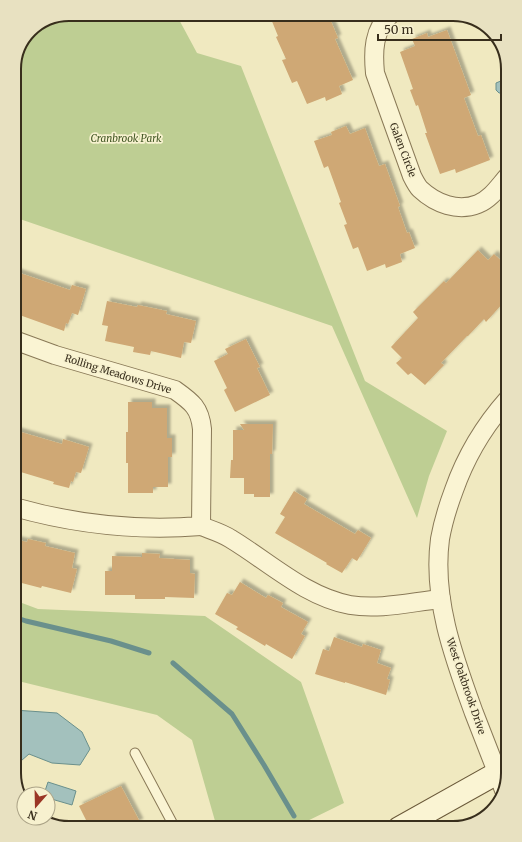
<svg xmlns="http://www.w3.org/2000/svg" width="522" height="842" font-family="Merriweather,serif">
  <style>
    .green { fill: #bece93 }
    .water { fill: #a3c1bd; stroke: #6a908c }
    .lines { fill: none; stroke-linecap: round; stroke-linejoin: round }
    .stream { stroke: #6a908c; stroke-width: 5 }
    .building { fill: #cfa874; filter: url(#shadow) }
    .service-casing { stroke: #897957; stroke-width: 11 }
    .minor-casing { stroke: #897957; stroke-width: 20 }
    .secondary-casing { stroke: #6b5a3a; stroke-width: 24 }
    .service { stroke: #faf4d3; stroke-width: 9 }
    .minor { stroke: #faf4d3; stroke-width: 18 }
    .secondary { stroke: #faf4d3; stroke-width: 22 }
    .labels { text-anchor: middle; dominant-baseline: central; stroke-width: 3.5; stroke-linejoin: round; paint-order: stroke }
    .park-label { font-size: 10px; font-style: italic; fill: #405522; stroke: #f7f1cf }
    .street-label { font-size: 10px; fill: #382e1c; stroke: #f7f1cf }
    .rim { fill: none; stroke: #382e1c; stroke-width: 2 }
  </style>
  <defs>
    <filter id="shadow"><feDropShadow dx="3.5" dy="-3.5" stdDeviation="1" flood-color="#0004"/></filter>
  </defs>
  <rect width="100%" height="100%" fill="#f0e9c0"/>
  <g class="green">
    <path d="M69,14H176L197,53L241,66L365,381L447,431L429,476L417,518L332,326L14,217V66L30,30Z"/>
    <path d="M14,600L38,609L205,616L301,682L344,803L293,828H217L192,740L157,715L14,680Z"/>
  </g>
  <g class="water">
    <path d="M508,78V96L506,93H499L496,90V83Z"/>
    <path d="M14,710L57,713L82,732L90,749L80,765L52,763L29,754L14,767Z"/>
    <path d="M48,782L76,791L72,805L48,798V794H44Z"/>
  </g>
  <g class="lines">
    <g class="stream">
      <path d="M14,617L26,621L111,641L149,653"/>
      <path d="M173,663L232,714L264,765L294,816"/>
    </g>
  </g>
  <g class="building">
    <path d="M269,14H328L338,38L335,39L353,80L339,86L342,94L326,101L325,97L307,104L297,81L292,83L282,60L286,59L276,37L278,36Z"/>
    <path d="M447,30L471,95L464,98L478,136L481,135L490,160L456,173L455,169L440,174L425,133H427L418,105L416,106L410,90L413,89L400,52L415,46L412,39L427,33L428,37Z"/>
    <path d="M346,126L350,134L365,128L379,166L385,164L400,206L398,207L407,233L409,232L415,248L400,254L402,262L386,268L385,264L367,271L358,247L353,249L344,225L347,224L339,203L341,202L328,166L324,168L314,141L332,135L331,132Z"/>
    <path d="M478,250L488,260L494,254L508,267V291L500,300L503,303L486,322L484,319L468,336H467L441,363L444,365L425,385L411,373L408,375L396,363L402,358L391,347L418,318L413,312L444,281L446,283Z"/>
    <path d="M14,271L70,290L72,285L86,289L78,315L72,313L68,324L66,323L64,331L14,313Z"/>
    <path d="M107,301L137,307L138,305L167,311L166,314L196,321L191,343L184,342L181,358L151,351L150,355L133,352L134,347L105,341L108,326L102,325Z"/>
    <path d="M246,339L260,367L257,368L270,395L235,412L224,390L227,388L214,361L228,354L225,349Z"/>
    <path d="M128,402H152V408H167V438H172V457H168V487H153V493H128V463H126V432H128Z"/>
    <path d="M240,424H273L272,454H270V497H254V494H244V478H230L231,460H233V430H244Z"/>
    <path d="M14,430L62,444L63,439L89,447L81,473L76,472L73,482L71,481L69,488L53,484L54,482L14,470Z"/>
    <path d="M294,491L307,499L304,504L355,534L358,530L371,538L357,561L352,558L342,573L326,564L327,563L275,533L285,517L280,514Z"/>
    <path d="M14,539L27,542L28,539L46,543L45,546L75,553L72,568L77,569L71,593L42,586L41,588L14,581Z"/>
    <path d="M142,553L160,554L159,558L190,560V573L195,574L194,598L165,597V599H135V595H105V571H112V556L142,557Z"/>
    <path d="M240,582L266,598L268,595L283,603L281,607L308,622L301,634L305,636L292,659L266,644L265,646L236,629L238,627L215,614L227,593L232,595Z"/>
    <path d="M334,637L362,647L363,644L381,650L377,663L391,668L387,679L390,680L386,695L345,682V683L315,674L323,649L329,651Z"/>
    <path d="M121,786L140,822L128,828H90L79,806Z"/>
  </g>
  <g class="lines">
    <defs>
      <path id="service" d="M135,753L175,828"/>
      <g id="minor">
        <path d="M391,14C373,29 373,52 375,73L412,176C414,180 417,186 420,189C436,204 458,212 478,204C491,199 499,186 508,176"/>
        <path d="M14,507C74,524 139,531 201,526L202,429C200,408 192,402 175,390L55,355L14,340"/>
        <path d="M201,526C211,530 222,533 231,539C269,562 306,597 350,605C380,610 411,602 441,599"/>
        <path d="M504,790C494,764 484,739 474,713C454,658 432,599 440,539C443,522 448,506 454,490C466,456 484,426 508,399"/>
      </g>
      <path id="secondary" d="M399,828L508,767"/>
    </defs>
    <use href="#service" class="service-casing"/>
    <use href="#minor" class="minor-casing"/>
    <use href="#secondary" class="secondary-casing"/>
    <use href="#service" class="service"/>
    <use href="#minor" class="minor"/>
    <use href="#secondary" class="secondary"/>
  </g>
  <g class="labels">
    <g class="park-label">
      <text x="126" y="138">Cranbrook Park</text>
    </g>
    <g class="street-label">
      <text transform="translate(403 150) rotate(69)">Galen Circle</text>
      <text transform="translate(118 374) rotate(17)">Rolling Meadows Drive</text>
      <text transform="translate(466 686) rotate(71)">West Oakbrook Drive</text>
    </g>
  </g>
  <path d="M0 0H522V842H0ZM69 21H453A48 48 0 0 1 501 69V773A48 48 0 0 1 453 821H69A48 48 0 0 1 21 773V69A48 48 0 0 1 69 21Z" fill="#e8e1c1" fill-rule="evenodd"/>
  <path class="rim" d="M69 21H453A48 48 0 0 1 501 69V773A48 48 0 0 1 453 821H69A48 48 0 0 1 21 773V69A48 48 0 0 1 69 21Z"/>
  <g transform="translate(36 806) rotate(200)"><circle r="19" fill="#f7f1cf" stroke="#aba387"/>
  <path d="M0-3L7 15L0 10L-7 15Z" fill="#9b3625"/>
  <text y="-6" font-size="11" font-weight="bold" text-anchor="middle" fill="#382e1c">N</text>
  </g>
  <path d="M378 34v6h123v-6" fill="none" stroke="#382e1c" stroke-width="2"/>
  <text x="384" y="34" font-size="12" fill="#382e1c" stroke="#f7f1cf" stroke-width="3" paint-order="stroke">50 m</text>
</svg>
